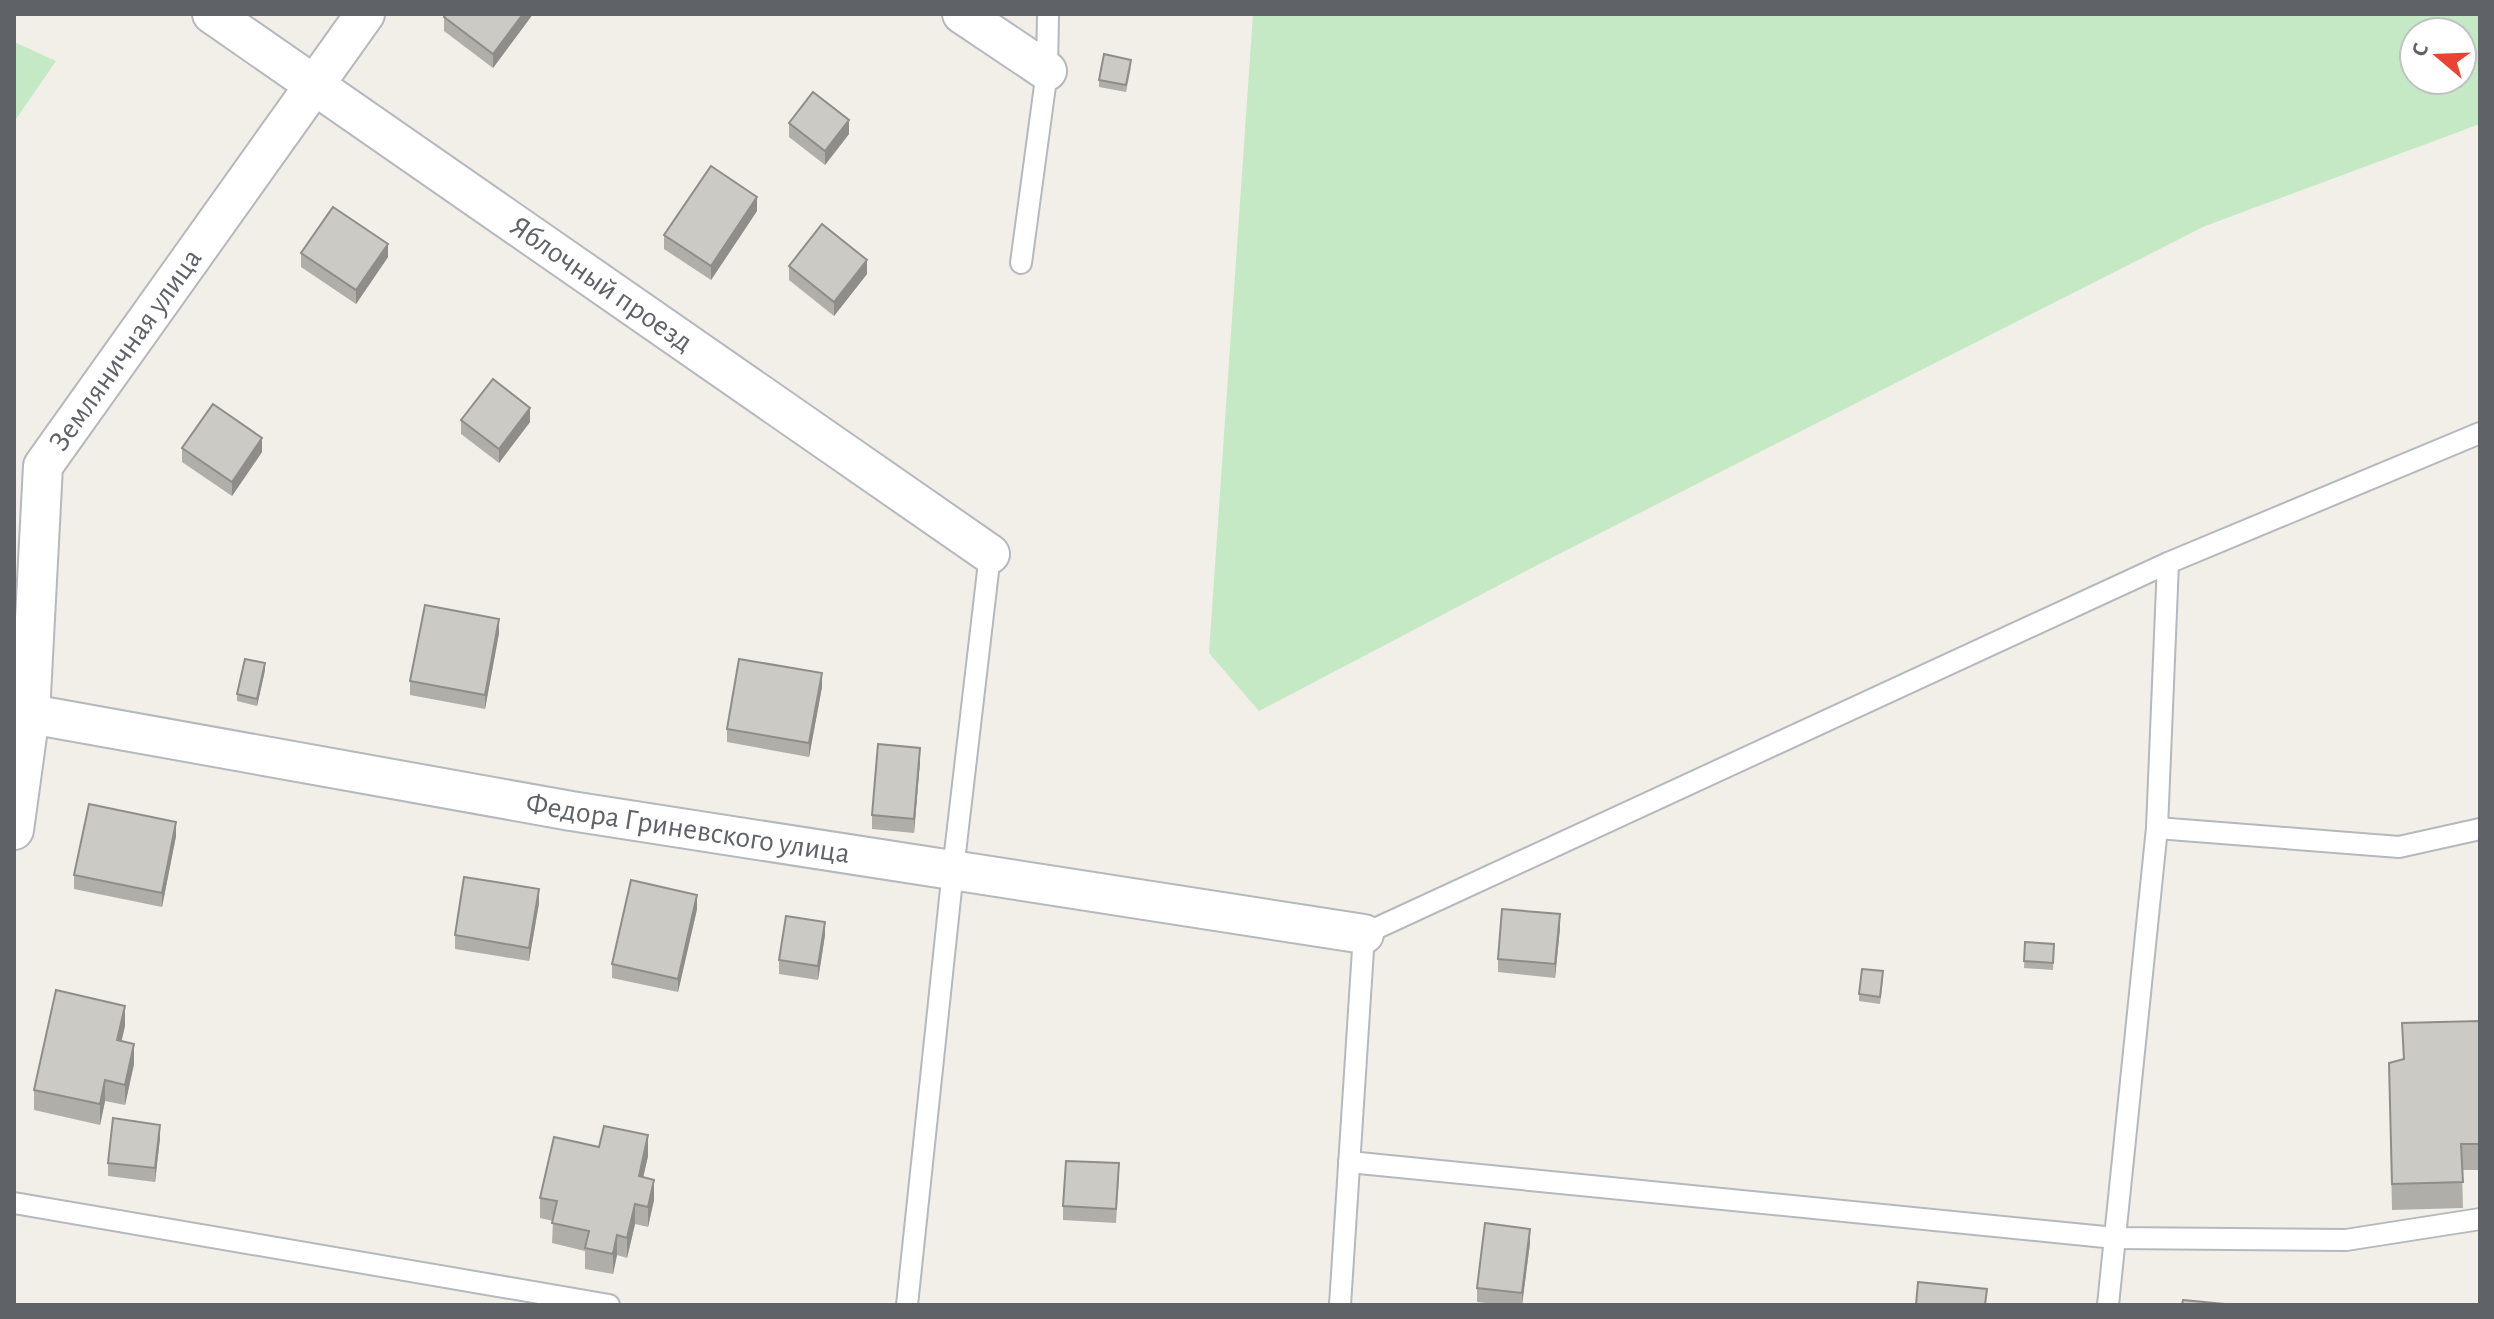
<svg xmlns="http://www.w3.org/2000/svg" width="2494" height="1319" font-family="'Alegreya Sans',sans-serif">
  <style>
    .green { fill: #c5e8c5; fill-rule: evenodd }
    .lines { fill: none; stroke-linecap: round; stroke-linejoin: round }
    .service-casing { stroke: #b5b8bc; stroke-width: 24 }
    .minor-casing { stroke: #b5b8bc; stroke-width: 42 }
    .service { stroke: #fff; stroke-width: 20 }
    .minor { stroke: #fff; stroke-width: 38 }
    .wall { fill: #afaea9 }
    .shaded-wall { fill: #8f8d8a }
    .building { fill: #cccac5; stroke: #8f8d8a; stroke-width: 2 }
    .labels { text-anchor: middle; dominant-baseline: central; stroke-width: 8; stroke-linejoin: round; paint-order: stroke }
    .street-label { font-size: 30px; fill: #5f6368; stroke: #fff }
  </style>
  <rect width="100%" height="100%" fill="#f1efe8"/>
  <g class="green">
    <path d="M1253,14H2480V124L2205,226L1549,559L1259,711L1209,653ZM2414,32H2462V80H2414Z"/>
    <path d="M14,42L56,61L14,122Z"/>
  </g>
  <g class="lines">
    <defs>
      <g id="service">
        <path d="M1021,263L1047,71L1048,14"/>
        <path d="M2168,563L2480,433"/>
        <path d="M2157,828L2399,847L2480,829"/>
        <path d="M1349,1162L2115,1238L2346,1240L2480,1219"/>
        <path d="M14,1203L609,1305"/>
        <path d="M907,1305L953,870L990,554"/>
        <path d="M1340,1305L1364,934L2168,563L2157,828L2108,1305"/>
      </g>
      <g id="minor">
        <path id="s1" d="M212,14L990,554"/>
        <path d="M962,14L1047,71"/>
        <path id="s2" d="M14,711L571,811L1364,934"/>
        <path id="s3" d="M14,830L30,714L43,466L365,14"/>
      </g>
    </defs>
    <use href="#service" class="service-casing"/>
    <use href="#minor" class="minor-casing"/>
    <use href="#service" class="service"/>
    <use href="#minor" class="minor"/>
  </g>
  <g class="wall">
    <path d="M446,14H533L493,68L444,31V17Z"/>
    <path d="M1131,67L1126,92L1099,87V80Z"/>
    <path d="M789,123L849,134L825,165L789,137Z"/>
    <path d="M757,211L711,280L664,249V235Z"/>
    <path d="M301,253L388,257L356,304L301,267Z"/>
    <path d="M789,266L867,274L834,316L789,280Z"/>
    <path d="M461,420L530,422L499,463L461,434Z"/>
    <path d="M182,448L262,452L232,496L182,462Z"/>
    <path d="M499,633L485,709L410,695V681Z"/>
    <path d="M265,670L257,706L237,701V694Z"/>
    <path d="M822,687L809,757L727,742V729Z"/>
    <path d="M920,762L914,833L872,829V815Z"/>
    <path d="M176,836L162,907L74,889V875Z"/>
    <path d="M539,903L529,961L455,949V935Z"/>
    <path d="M697,909L678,992L612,978V964Z"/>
    <path d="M1560,928L1555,978L1498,972V959Z"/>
    <path d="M825,935L818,980L779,974V960Z"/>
    <path d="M2025,942L2054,944L2053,970L2024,968Z"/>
    <path d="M1883,979L1880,1004L1859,1001V994Z"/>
    <path d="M2480,1021V1170H2462L2463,1208L2392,1210L2389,1063L2403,1059L2402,1023Z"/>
    <path d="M125,1026L121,1041L134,1064L125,1105L105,1101L100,1125L34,1110V1090Z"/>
    <path d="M160,1138L155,1182L108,1176V1163Z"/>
    <path d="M599,1147L648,1156L643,1177L654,1200L648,1227L635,1224L627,1258L617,1255L613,1274L585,1269V1251L552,1243L553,1221L540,1218V1198Z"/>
    <path d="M1119,1177L1116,1223L1063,1220V1206Z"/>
    <path d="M1530,1243L1522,1305H1504L1477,1302V1288Z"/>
  </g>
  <g class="shaded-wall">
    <path d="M523,14H533L493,68V54Z"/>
    <path d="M849,120V134L825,165V151Z"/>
    <path d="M757,197V211L711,280V266Z"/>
    <path d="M388,244V257L356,304V290Z"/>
    <path d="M867,260V274L834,316V302Z"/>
    <path d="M530,408V422L499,463V449Z"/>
    <path d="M262,438V452L232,496V482Z"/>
    <path d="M499,619V633L485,709V695Z"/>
    <path d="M265,663V670L257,706V699Z"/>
    <path d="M822,673V687L809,757V743Z"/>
    <path d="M920,748V762L914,833V819Z"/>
    <path d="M176,822V836L162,907V893Z"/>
    <path d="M539,889V903L529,961V948Z"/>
    <path d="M697,895V909L678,992V979Z"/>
    <path d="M1560,914V928L1555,978V964Z"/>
    <path d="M825,922V935L818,980V966Z"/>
    <path d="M125,1006V1026L117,1061V1040Z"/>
    <path d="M134,1044V1064L125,1105V1085Z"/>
    <path d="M105,1080V1101L100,1125V1104Z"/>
    <path d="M160,1125V1138L155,1182V1168Z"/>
    <path d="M648,1135V1156L639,1196V1176Z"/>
    <path d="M654,1180V1200L648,1227V1207Z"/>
    <path d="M635,1204V1224L627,1258V1238Z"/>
    <path d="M1530,1229V1243L1522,1305V1293Z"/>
    <path d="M617,1235V1255L613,1274V1254Z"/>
  </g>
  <g class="building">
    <path d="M446,14H523L493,54L444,17Z"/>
    <path d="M1104,54L1131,60L1126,85L1099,80Z"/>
    <path d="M813,92L849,120L825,151L789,123Z"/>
    <path d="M711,166L757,197L711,266L664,235Z"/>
    <path d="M333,207L388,244L356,290L301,253Z"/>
    <path d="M822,224L867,260L834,302L789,266Z"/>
    <path d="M493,379L530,408L499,449L461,420Z"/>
    <path d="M213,404L262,438L232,482L182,448Z"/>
    <path d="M425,605L499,619L485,695L410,681Z"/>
    <path d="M245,659L265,663L257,699L237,694Z"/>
    <path d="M739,659L822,673L809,743L727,729Z"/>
    <path d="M878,744L920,748L914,819L872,815Z"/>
    <path d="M89,804L176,822L162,893L74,875Z"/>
    <path d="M464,877L539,889L529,948L455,935Z"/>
    <path d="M631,880L697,895L678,979L612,964Z"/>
    <path d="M1502,909L1560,914L1555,964L1498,959Z"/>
    <path d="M786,916L825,922L818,966L779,960Z"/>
    <path d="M2025,942L2054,944L2053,963L2024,961Z"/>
    <path d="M1862,969L1883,971L1880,997L1859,994Z"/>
    <path d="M56,990L125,1006L117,1040L134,1044L125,1085L105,1080L100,1104L34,1090Z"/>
    <path d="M2480,1021V1144H2461L2463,1182L2392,1184L2389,1063L2404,1059L2402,1023Z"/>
    <path d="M113,1118L160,1125L155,1168L108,1163Z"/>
    <path d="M604,1126L648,1135L639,1176L654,1180L648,1207L635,1204L627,1238L617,1235L613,1254L585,1248L589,1231L552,1223L557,1201L540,1198L554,1137L599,1147Z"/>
    <path d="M1066,1161L1119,1163L1116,1209L1063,1206Z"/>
    <path d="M1485,1223L1530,1229L1522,1293L1477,1288Z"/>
    <path d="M1918,1282L1987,1289L1985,1305H1916Z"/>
    <path d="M2183,1300L2235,1305H2182Z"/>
  </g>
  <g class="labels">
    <g class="street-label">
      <text stroke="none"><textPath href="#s1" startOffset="474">Яблочный проезд</textPath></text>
      <text stroke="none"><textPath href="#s3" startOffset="508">Земляничная улица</textPath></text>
      <text stroke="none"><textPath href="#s2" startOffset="684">Федора Гриневского улица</textPath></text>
    </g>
  </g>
  <rect width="2494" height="1319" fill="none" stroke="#5f6368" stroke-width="32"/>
  <g transform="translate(2438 56) rotate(289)"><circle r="38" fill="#ffffff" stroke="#bfc1c3" stroke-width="2"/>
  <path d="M0-6L14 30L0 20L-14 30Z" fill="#ea4335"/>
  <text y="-12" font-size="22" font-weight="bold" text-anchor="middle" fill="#5f6368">С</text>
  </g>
</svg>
